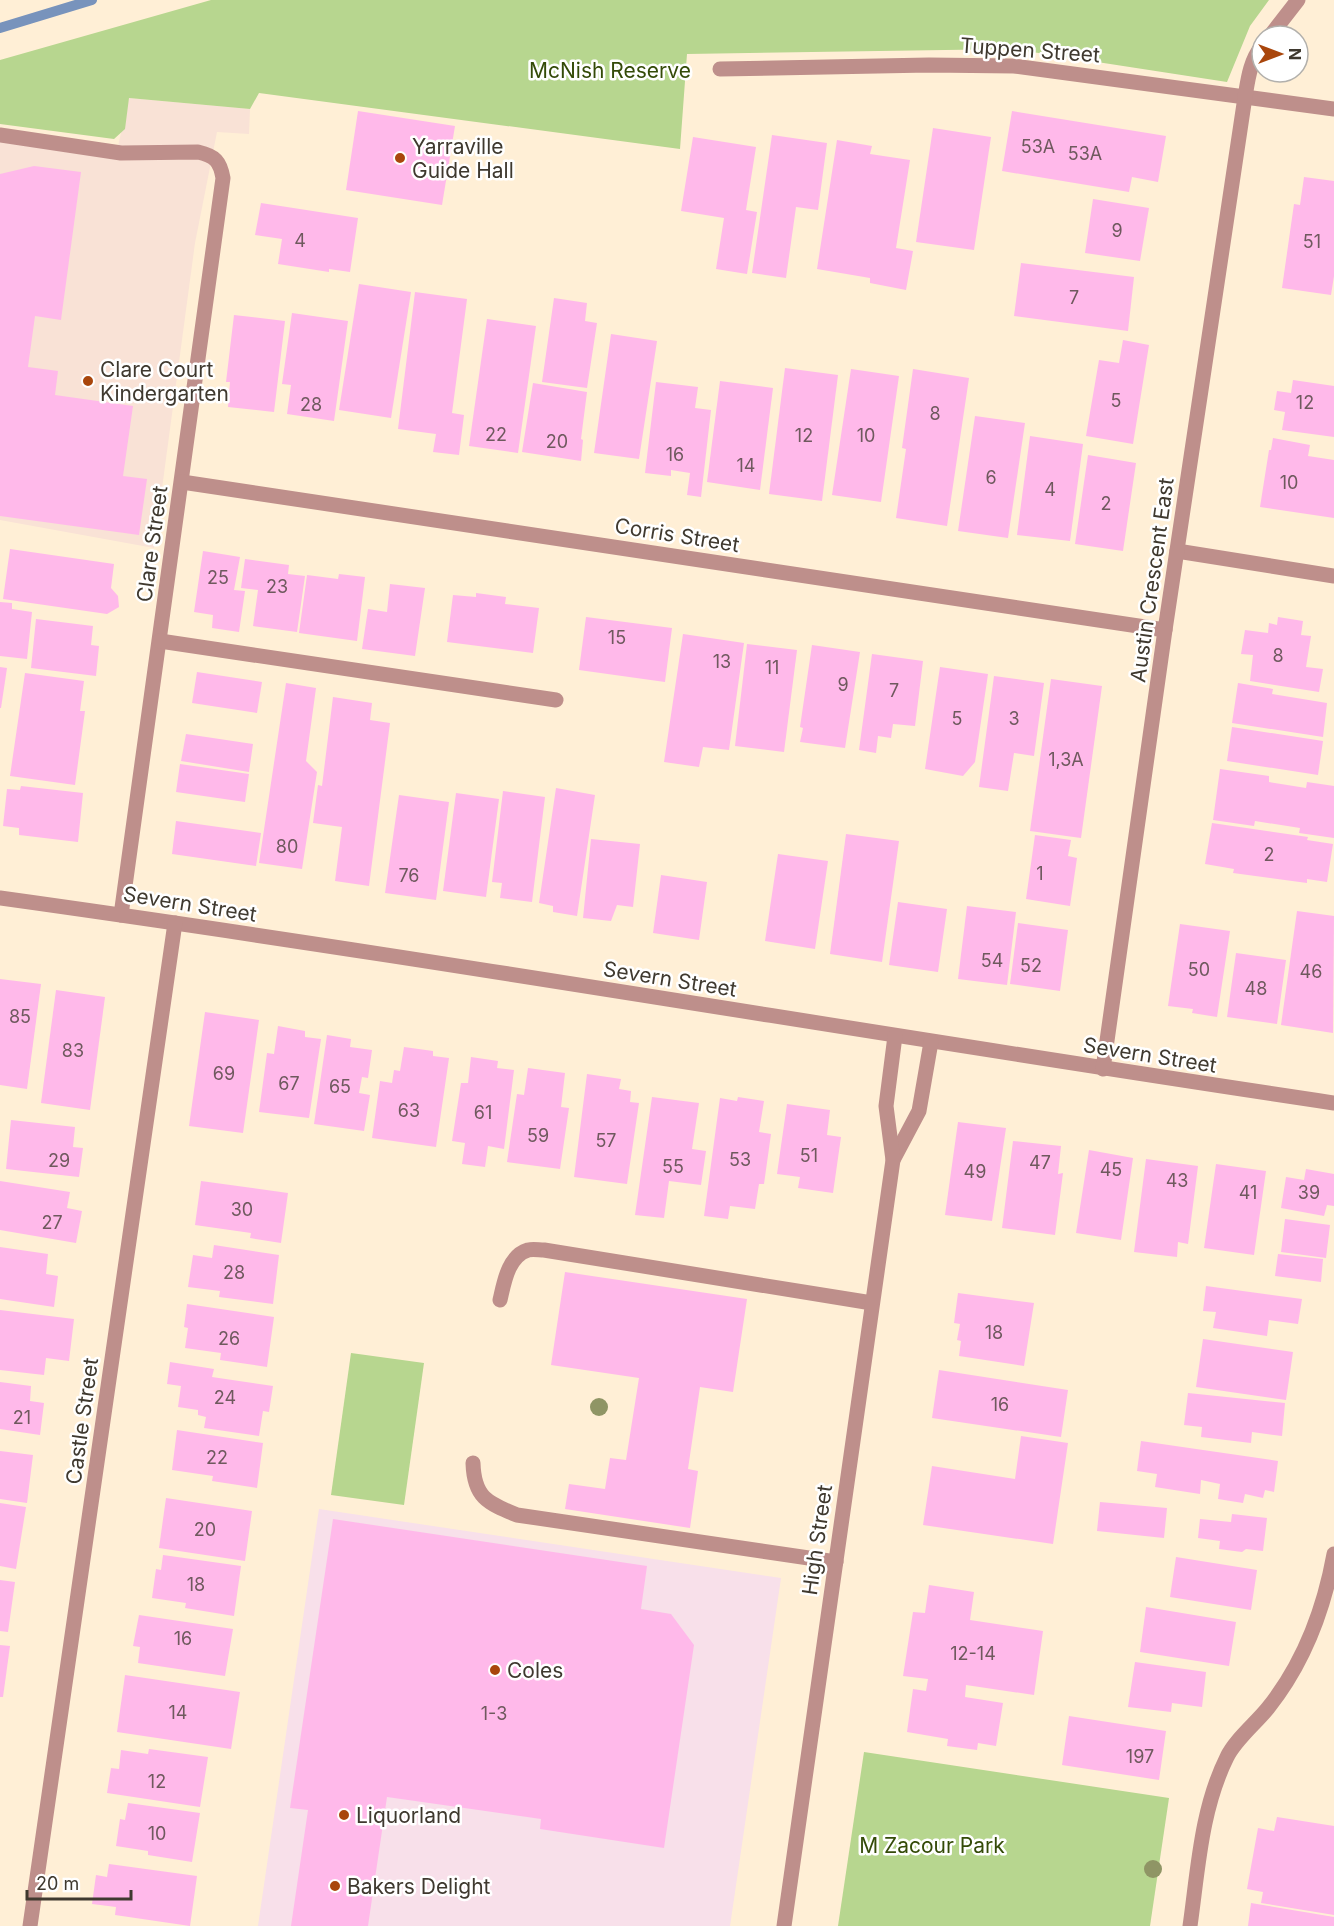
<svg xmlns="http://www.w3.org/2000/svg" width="1334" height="1926" font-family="Inter,sans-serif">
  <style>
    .commercial { fill: #f8e0ea }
    .education { fill: #f9e2d6 }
    .green { fill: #b7d68f }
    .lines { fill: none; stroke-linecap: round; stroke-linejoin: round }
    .stream { stroke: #7893bc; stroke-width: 10 }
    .building { fill: #ffb9ea }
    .minor { stroke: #be8f8b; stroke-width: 15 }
    .tree { fill: #8f9565 }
    .poi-dot { fill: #a9460c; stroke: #fff; stroke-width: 2 }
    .labels { text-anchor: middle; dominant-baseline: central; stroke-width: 5; stroke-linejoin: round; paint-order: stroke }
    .number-label { font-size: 18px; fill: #6f595e }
    .street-label { font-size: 21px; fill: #3f392f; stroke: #fff }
    .park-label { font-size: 21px; fill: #344b08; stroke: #fff }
    .poi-label { font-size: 21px; fill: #3f392f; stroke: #fff; text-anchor: start }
  </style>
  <rect width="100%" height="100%" fill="#ffefd6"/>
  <path class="commercial" d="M319,1509L781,1578L730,1926H258Z"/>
  <path class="education" d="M129,98L250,109L249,134L217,132L195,243L154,548L0,520V133L118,146Z"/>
  <g class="green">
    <path d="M211,0H1269L1250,26L1227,82L1012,49L687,54L680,149L259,93L250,109L129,98L125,129L114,139L0,124V60Z"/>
    <path d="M351,1353L424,1363L404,1505L331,1495Z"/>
    <path d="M864,1752L1169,1798L1150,1926H838Z"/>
  </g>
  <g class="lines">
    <path class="stream" d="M0,28L92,0"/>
  </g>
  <g class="building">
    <path d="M358,111L455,126L442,205L346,190Z"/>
    <path d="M1012,111L1166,136L1158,182L1132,177L1129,192L1002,171Z"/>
    <path d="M933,128L991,137L974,250L916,242Z"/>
    <path d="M772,135L827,143L818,210L796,207L786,278L752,273Z"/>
    <path d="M693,137L756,147L746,210L757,212L747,274L716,269L724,218L681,211Z"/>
    <path d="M837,140L872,146L870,154L910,160L896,248L913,251L906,290L870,283V278L817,269Z"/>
    <path d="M34,166L81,172L61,320L35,316L28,367L58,371L55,395L133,406L123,476L147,479L139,535L0,516V174Z"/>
    <path d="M1304,177L1334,181V276L1331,295L1282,288L1294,204L1300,205Z"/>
    <path d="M1093,199L1149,208L1140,261L1085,253Z"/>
    <path d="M261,203L358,218L350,272L329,269V272L278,264L282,239L255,235Z"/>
    <path d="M1021,263L1134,277L1128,331L1014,316Z"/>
    <path d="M359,284L411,292L391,418L339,410Z"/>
    <path d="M415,292L467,299L452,413L464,415L459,455L433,452L436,434L398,429Z"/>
    <path d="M554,298L587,303L585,321L597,323L587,388L542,382Z"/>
    <path d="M292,313L348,321L334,421L287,414L291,385L282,384Z"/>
    <path d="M234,315L285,321L274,412L228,407L230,382H226Z"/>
    <path d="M487,319L536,326L518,453L469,446Z"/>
    <path d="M611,334L657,341L639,459L594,453Z"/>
    <path d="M1123,340L1149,345L1133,444L1086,436L1099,360L1119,363Z"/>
    <path d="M785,368L838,375L822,501L769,494Z"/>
    <path d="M851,369L899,376L881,502L832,495Z"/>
    <path d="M913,369L969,378L947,526L896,518L906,449L902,448Z"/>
    <path d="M1293,380L1334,386V437L1282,430L1285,412L1274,410L1277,391L1291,393Z"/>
    <path d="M720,381L773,388L760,490L707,482Z"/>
    <path d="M656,382L698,387L695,408L711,410L701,497L687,495L690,473L671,470V476L645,473Z"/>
    <path d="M533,383L587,392L581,439L583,440L581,461L522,452Z"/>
    <path d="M975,416L1025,423L1008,538L958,531Z"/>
    <path d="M1030,436L1083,444L1070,541L1017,535Z"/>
    <path d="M1273,438L1310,445L1308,456L1334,460V518L1260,507L1269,450H1271Z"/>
    <path d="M1088,455L1136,463L1123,551L1075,544Z"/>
    <path d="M10,549L114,564L111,588L118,596L119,607L107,614L3,599Z"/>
    <path d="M203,551L240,557L234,590L245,591L239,632L212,628L213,615L194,612Z"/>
    <path d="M245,559L289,565L288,574L305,576L297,632L253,626L258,590L241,588Z"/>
    <path d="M339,574L365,577L357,641L299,633L307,575L338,579Z"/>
    <path d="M390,584L425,588L415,656L362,649L368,609L387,612Z"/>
    <path d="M476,593L506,597L505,604L539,608L533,653L447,642L453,595L476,597Z"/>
    <path d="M0,602L12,603V609L32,612L27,659L0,656Z"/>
    <path d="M586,617L672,628L665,682L579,670Z"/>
    <path d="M1278,617L1303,621L1301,635L1311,636L1306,667L1323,669L1319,692L1250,681L1253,655L1241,654L1245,630L1268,633L1269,623L1277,625Z"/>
    <path d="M36,619L93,626L91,645L99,646L96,676L31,668Z"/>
    <path d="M683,634L744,643L729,750L703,747L699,767L664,762Z"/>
    <path d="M747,644L797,650L784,752L735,746Z"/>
    <path d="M812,645L860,652L845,748L800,742L803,728L800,727Z"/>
    <path d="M872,654L923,661L915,726L893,724L891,738L878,736L876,753L859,750Z"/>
    <path d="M0,667L7,668L1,708H0Z"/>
    <path d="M940,667L988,674L975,762L963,776L925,769Z"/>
    <path d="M197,672L262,682L257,713L192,703Z"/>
    <path d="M25,673L84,681L80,711H85L75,785L10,776Z"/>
    <path d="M994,676L1044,683L1034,756L1014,753L1008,791L979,787Z"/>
    <path d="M1051,679L1102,686L1081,838L1030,831Z"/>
    <path d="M286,683L316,688L306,761L317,772L302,869L259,863Z"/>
    <path d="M1238,683L1273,689L1272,694L1327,703L1323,737L1232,723Z"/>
    <path d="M333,697L372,703L370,720L390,723L369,886L335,881L342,827L313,823L318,785L322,786Z"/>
    <path d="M1232,727L1323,741L1318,775L1227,761Z"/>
    <path d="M186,734L253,744L249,772L181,761Z"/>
    <path d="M180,764L249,774L245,802L176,792Z"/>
    <path d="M1220,769L1269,776V782L1306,788L1307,782L1334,786V838L1299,833L1300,828L1255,821L1254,826L1213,820Z"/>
    <path d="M21,786L83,793L78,842L19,835V828L3,826L7,789L20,790Z"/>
    <path d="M556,788L595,795L577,916L553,912V906L539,903Z"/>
    <path d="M503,791L545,797L532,902L500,898L502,883L492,882Z"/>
    <path d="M456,793L499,799L486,897L443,891Z"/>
    <path d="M399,795L449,802L436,900L385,893Z"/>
    <path d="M176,821L261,833L256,866L172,854Z"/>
    <path d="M1212,823L1308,837L1307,840L1333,844L1327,882L1307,879V883L1233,873L1234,869L1205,864Z"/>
    <path d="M846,834L899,841L882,962L830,954Z"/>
    <path d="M1035,835L1071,840L1068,856L1077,858L1070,906L1026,899Z"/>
    <path d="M591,839L640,844L633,907L617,905L611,921L583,918Z"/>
    <path d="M778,854L828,861L815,949L765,941Z"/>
    <path d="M661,875L707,882L699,940L653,933Z"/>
    <path d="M898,902L947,909L938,972L889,965Z"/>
    <path d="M967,906L1016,912L1007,985L958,979Z"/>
    <path d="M1297,911L1334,916L1333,1033L1281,1025Z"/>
    <path d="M1018,923L1068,930L1060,991L1010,984Z"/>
    <path d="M1180,924L1230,931L1217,1017L1192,1013L1193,1009L1168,1006Z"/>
    <path d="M1236,953L1286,960L1277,1024L1227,1017Z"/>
    <path d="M0,979L41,984L27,1089L0,1085Z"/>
    <path d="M56,990L105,997L90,1110L41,1103Z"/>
    <path d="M205,1012L259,1020L243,1133L189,1126Z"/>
    <path d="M278,1026L305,1031V1037L321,1039L309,1118L259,1112L267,1053L274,1054Z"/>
    <path d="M327,1035L351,1039L350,1047L372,1050L368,1078L362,1077L359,1093L370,1095L364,1131L314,1124Z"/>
    <path d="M404,1047L433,1051V1056L449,1058L436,1147L372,1138L380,1081L392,1083L394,1070L400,1071Z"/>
    <path d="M471,1057L498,1061L497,1068L514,1070L504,1149L488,1146L485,1167L462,1164L465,1143L452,1141L461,1083H468Z"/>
    <path d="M528,1068L565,1073L561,1107L569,1108L560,1169L507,1162L517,1094L524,1095Z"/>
    <path d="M587,1074L621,1079L619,1089L631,1091L630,1102L639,1103L627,1184L574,1177Z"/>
    <path d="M652,1097L699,1103L692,1149L706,1151L701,1185L669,1181L664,1218L635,1215Z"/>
    <path d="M738,1097L764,1101L759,1132L771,1134L764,1184H759L755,1209L730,1206L728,1219L704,1216L720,1098L737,1101Z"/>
    <path d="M787,1104L830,1110L827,1135L841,1137L833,1193L798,1188L800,1177L777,1174Z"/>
    <path d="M11,1120L75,1127L73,1147L83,1148L79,1177L6,1169Z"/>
    <path d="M958,1122L1006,1128L992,1221L945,1215Z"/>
    <path d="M1013,1141L1061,1146L1058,1174L1063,1173L1055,1235L1002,1228Z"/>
    <path d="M1089,1150L1133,1158L1121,1240L1076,1233Z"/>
    <path d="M1146,1159L1198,1166L1188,1244L1178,1242L1177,1257L1134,1252Z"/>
    <path d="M1216,1164L1266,1171L1254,1255L1204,1248Z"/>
    <path d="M1306,1169L1334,1174V1206L1327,1205L1324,1216L1281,1208L1286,1177L1304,1180Z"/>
    <path d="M0,1181L70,1192L67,1208L82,1211L76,1243L0,1230Z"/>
    <path d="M201,1181L288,1193L281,1243L250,1238L251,1233L195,1225Z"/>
    <path d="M1285,1219L1330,1225L1326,1258L1281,1252Z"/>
    <path d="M214,1245L279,1255L273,1304L219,1297L220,1291L188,1287L193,1255L212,1258Z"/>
    <path d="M0,1247L48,1254L46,1274L58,1276L54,1307L0,1299Z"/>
    <path d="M1278,1254L1323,1259L1321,1282L1275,1276Z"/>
    <path d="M565,1272L747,1299L733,1392L700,1387L688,1469L698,1471L690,1528L565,1509L569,1484L605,1489L610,1458L626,1460L639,1378L551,1365Z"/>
    <path d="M1206,1286L1302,1299L1298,1324L1269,1320L1267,1336L1213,1328L1216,1312L1203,1311Z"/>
    <path d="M958,1293L1034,1303L1024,1366L959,1356L961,1341L957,1340L960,1324L954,1323Z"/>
    <path d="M187,1304L274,1317L267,1367L220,1360L221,1353L185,1348L188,1328L184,1327Z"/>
    <path d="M0,1310L74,1319L69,1361L46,1358L44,1375L0,1370Z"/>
    <path d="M1203,1339L1293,1352L1286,1400L1196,1387Z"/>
    <path d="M170,1362L214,1369L212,1377L273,1386L269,1412L263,1411L259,1436L204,1428L206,1417L198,1415V1410L178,1407L181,1386L167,1384Z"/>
    <path d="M939,1370L1068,1390L1061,1437L932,1418Z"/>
    <path d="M0,1382L31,1386L30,1401L44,1403L40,1435L0,1429Z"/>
    <path d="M1188,1393L1285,1403L1282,1436L1252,1432L1251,1443L1201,1437L1202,1427L1184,1425Z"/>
    <path d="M177,1430L263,1443L257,1488L212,1481L213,1476L172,1470Z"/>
    <path d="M1021,1436L1068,1443L1053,1544L923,1525L932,1466L1015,1479Z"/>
    <path d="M1141,1441L1278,1461L1274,1492L1265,1490L1263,1498L1245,1494L1243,1503L1218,1499L1220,1484L1201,1480L1200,1494L1155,1487L1157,1474L1137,1471Z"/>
    <path d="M0,1451L33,1455L27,1503L0,1499Z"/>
    <path d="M166,1498L252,1511L245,1561L159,1548Z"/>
    <path d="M1100,1502L1167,1508L1164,1538L1097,1531Z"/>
    <path d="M0,1503L26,1507L16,1569L0,1566Z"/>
    <path d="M1232,1514L1267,1518L1263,1551L1246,1549L1242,1552L1219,1549L1220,1541L1198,1538L1200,1519L1231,1522Z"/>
    <path d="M333,1519L647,1566L641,1609L671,1614L694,1645L664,1848L540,1829L541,1819L387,1797L368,1926H291L308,1810L290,1808Z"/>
    <path d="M163,1555L241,1566L234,1616L185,1608L186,1603L152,1598L156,1569L161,1570Z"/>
    <path d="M1176,1557L1257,1570L1251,1610L1170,1597Z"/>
    <path d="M0,1580L15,1582L8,1632L0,1631Z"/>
    <path d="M929,1585L974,1592L970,1620L1043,1631L1034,1695L966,1685L965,1697L1003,1703L996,1746L978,1743L977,1750L947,1746L948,1739L907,1732L913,1689L926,1691L928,1679L903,1676L913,1612L925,1613Z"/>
    <path d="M1146,1607L1236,1622L1229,1666L1140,1652Z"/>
    <path d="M139,1615L233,1629L225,1676L138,1663L140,1647L133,1646Z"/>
    <path d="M0,1645L10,1646L3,1697H0Z"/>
    <path d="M1135,1662L1206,1672L1202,1707L1172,1703L1171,1712L1128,1707Z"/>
    <path d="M125,1675L240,1692L231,1749L117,1732Z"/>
    <path d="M1069,1716L1166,1731L1159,1780L1062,1765Z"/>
    <path d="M149,1749L208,1757L200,1807L107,1793L111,1768L119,1769L121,1750L148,1754Z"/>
    <path d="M128,1803L200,1813L192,1862L148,1855V1851L116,1846L120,1819L125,1820Z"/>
    <path d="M1277,1817L1334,1826V1915L1261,1903L1263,1892L1247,1889L1258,1828L1274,1831Z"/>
    <path d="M109,1864L197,1876L190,1926L115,1915L116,1907L92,1904L96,1875L107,1877Z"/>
    <path d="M1251,1903L1334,1917V1926H1248Z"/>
  </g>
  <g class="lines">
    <g class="minor">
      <path d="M1270,36L1298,0"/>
      <path d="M720,69L929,65L1014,66L1334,109"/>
      <path d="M0,135L121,153L198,152C215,156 220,161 223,178L121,915"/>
      <path d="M182,482L1165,630"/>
      <path d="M1177,551L1334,576"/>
      <path d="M160,641L556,700"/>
      <path d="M0,898C446,960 889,1037 1334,1103"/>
      <path d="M1103,1069L1165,630L1245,97C1248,79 1250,61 1262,46"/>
      <path d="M893,1160L919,1111L931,1042"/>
      <path d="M500,1300C504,1283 508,1256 528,1250C533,1249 539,1250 544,1250L872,1303"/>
      <path d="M473,1463C474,1497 487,1503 517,1515L836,1562"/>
      <path d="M30,1926L175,923"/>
      <path d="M784,1926L893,1160L886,1106L895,1036"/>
      <path d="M1190,1926C1198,1870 1201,1809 1227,1757C1235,1740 1256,1723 1268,1708C1303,1664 1324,1609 1334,1554"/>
    </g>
  </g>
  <g class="tree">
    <circle cx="599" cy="1407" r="9"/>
    <circle cx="1153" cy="1869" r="9"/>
  </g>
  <g class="poi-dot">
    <circle cx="400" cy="158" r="6"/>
    <circle cx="88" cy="381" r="6"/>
    <circle cx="495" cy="1670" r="6"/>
    <circle cx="344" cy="1815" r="6"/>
    <circle cx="335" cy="1886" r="6"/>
  </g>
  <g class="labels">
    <g class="number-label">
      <text x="1038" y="146">53A</text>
      <text x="1085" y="153">53A</text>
      <text x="1117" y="230">9</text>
      <text x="300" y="240">4</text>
      <text x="1312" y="241">51</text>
      <text x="1074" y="297">7</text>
      <text x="1116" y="400">5</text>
      <text x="1305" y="402">12</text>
      <text x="311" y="404">28</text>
      <text x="935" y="413">8</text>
      <text x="496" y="434">22</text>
      <text x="804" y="435">12</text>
      <text x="866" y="435">10</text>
      <text x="557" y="441">20</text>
      <text x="675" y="454">16</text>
      <text x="746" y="465">14</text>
      <text x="991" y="477">6</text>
      <text x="1289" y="482">10</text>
      <text x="1050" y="489">4</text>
      <text x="1106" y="503">2</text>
      <text x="218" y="577">25</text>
      <text x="277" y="586">23</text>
      <text x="617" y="637">15</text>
      <text x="1278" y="655">8</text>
      <text x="722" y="661">13</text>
      <text x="772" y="667">11</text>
      <text x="843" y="684">9</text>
      <text x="894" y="690">7</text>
      <text x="957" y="718">5</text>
      <text x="1014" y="718">3</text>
      <text x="1066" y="759">1,3A</text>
      <text x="287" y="846">80</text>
      <text x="1269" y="854">2</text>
      <text x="1040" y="873">1</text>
      <text x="409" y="875">76</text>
      <text x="992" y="960">54</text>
      <text x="1031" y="965">52</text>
      <text x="1199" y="969">50</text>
      <text x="1311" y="971">46</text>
      <text x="1256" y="988">48</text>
      <text x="20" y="1016">85</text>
      <text x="73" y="1050">83</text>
      <text x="224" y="1073">69</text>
      <text x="289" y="1083">67</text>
      <text x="340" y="1086">65</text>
      <text x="409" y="1110">63</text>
      <text x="483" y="1112">61</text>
      <text x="538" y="1135">59</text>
      <text x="606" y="1140">57</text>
      <text x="809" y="1155">51</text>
      <text x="740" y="1159">53</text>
      <text x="59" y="1160">29</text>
      <text x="1040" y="1162">47</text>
      <text x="673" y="1166">55</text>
      <text x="1111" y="1169">45</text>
      <text x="975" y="1171">49</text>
      <text x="1177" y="1180">43</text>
      <text x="1248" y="1192">41</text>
      <text x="1309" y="1192">39</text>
      <text x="242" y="1209">30</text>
      <text x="52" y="1222">27</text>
      <text x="234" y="1272">28</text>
      <text x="994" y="1332">18</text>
      <text x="229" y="1338">26</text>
      <text x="225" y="1397">24</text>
      <text x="1000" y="1404">16</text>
      <text x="22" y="1417">21</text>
      <text x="217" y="1457">22</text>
      <text x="205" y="1529">20</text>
      <text x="196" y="1584">18</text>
      <text x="183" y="1638">16</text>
      <text x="973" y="1653">12-14</text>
      <text x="178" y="1712">14</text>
      <text x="494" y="1713">1-3</text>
      <text x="1140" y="1756">197</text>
      <text x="157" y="1781">12</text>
      <text x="157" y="1833">10</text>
    </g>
    <g class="street-label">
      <text transform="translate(1030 50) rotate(4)">Tuppen Street</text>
      <text transform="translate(677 535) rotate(9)">Corris Street</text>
      <text transform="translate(152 544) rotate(-82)">Clare Street</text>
      <text transform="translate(1152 580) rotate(-82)">Austin Crescent East</text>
      <text transform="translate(190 904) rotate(9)">Severn Street</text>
      <text transform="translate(670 979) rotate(9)">Severn Street</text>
      <text transform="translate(1150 1055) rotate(9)">Severn Street</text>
      <text transform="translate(82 1421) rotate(-82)">Castle Street</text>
      <text transform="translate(817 1540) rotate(-82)">High Street</text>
    </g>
    <g class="park-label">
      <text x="610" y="70">McNish Reserve</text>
      <text x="932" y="1845">M Zacour Park</text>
    </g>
    <g class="poi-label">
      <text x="412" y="146">Yarraville<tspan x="412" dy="24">Guide Hall</tspan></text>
      <text x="100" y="369">Clare Court<tspan x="100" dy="24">Kindergarten</tspan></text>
      <text x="507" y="1670">Coles</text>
      <text x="356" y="1815">Liquorland</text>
      <text x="347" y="1886">Bakers Delight</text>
    </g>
  </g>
  <g transform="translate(1280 54) rotate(90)"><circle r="28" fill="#ffffff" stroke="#b2b0ac" stroke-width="1.5"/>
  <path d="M0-4.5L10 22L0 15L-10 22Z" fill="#a9460c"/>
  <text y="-9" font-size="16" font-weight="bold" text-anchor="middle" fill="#3f392f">N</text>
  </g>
  <path d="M27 1890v9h104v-9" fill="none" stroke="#3f392f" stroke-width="3"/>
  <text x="36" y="1890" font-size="18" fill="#3f392f" stroke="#ffffff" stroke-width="4.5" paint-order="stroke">20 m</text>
</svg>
